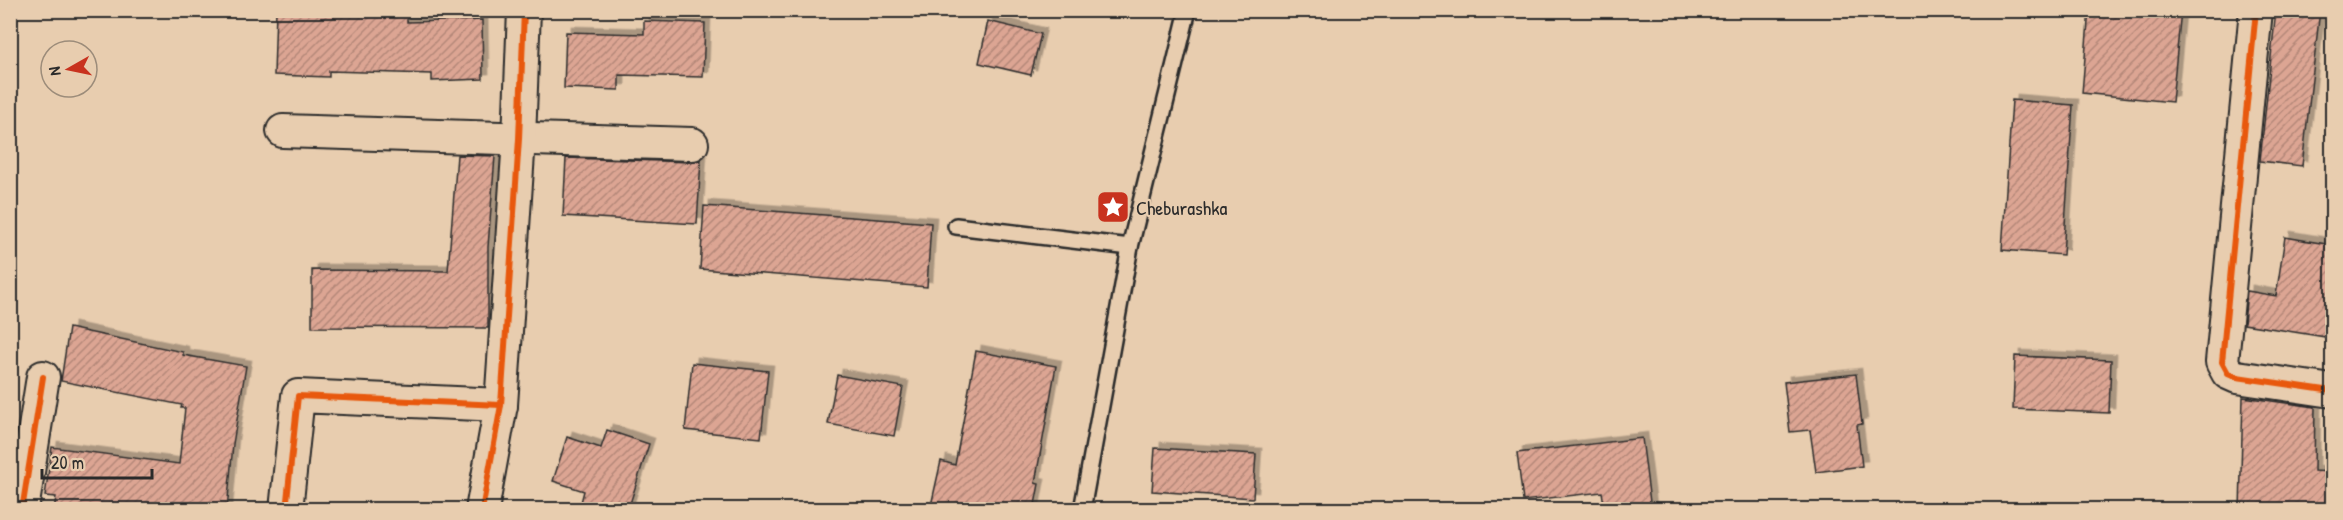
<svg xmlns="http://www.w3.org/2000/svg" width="2343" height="520" font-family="'Patrick Hand',sans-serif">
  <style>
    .building { fill: url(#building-hatch); stroke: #2b2b2b; stroke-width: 1.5; filter: url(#shadow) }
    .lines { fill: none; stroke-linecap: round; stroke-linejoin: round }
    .lane-casing { stroke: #2b2b2b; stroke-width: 20 }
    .street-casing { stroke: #2b2b2b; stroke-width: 36 }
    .lane { stroke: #e8cdaf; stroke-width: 15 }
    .street { stroke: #e8cdaf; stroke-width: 32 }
    .cycleway-casing { stroke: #e8cdaf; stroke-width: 10 }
    .cycleway { stroke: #e8590c; stroke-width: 6 }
    .labels { text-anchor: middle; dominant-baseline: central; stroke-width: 4.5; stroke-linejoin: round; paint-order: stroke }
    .poi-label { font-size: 20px; fill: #2b2b2b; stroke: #e8cdaf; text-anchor: start }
  </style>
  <defs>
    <pattern id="building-hatch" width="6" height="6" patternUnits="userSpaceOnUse" patternTransform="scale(1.5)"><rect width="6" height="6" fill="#dca593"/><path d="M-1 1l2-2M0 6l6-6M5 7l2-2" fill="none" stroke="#b38778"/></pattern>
    <filter id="shadow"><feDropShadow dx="5.5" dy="-5.5" stdDeviation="0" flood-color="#0004"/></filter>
  </defs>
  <rect width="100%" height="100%" fill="#e8cdaf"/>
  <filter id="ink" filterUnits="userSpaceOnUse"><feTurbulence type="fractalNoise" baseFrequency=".0167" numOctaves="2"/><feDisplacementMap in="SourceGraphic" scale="12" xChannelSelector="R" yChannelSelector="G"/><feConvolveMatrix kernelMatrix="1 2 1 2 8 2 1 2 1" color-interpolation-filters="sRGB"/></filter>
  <g filter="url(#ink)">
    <g class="building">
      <path d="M276,10H407V22L482,20L483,79L432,81V74L329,71V77L274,75Z"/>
      <path d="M2089,10H2181L2172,102L2082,93Z"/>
      <path d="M2276,10H2320L2302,166L2260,161Z"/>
      <path d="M644,21L705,23L703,77L619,75V90L564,88L566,32L644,34Z"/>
      <path d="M988,21L1041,34L1031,75L979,63Z"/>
      <path d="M2012,100L2073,105L2063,255L2002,250Z"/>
      <path d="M457,155L495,156L488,247V328L312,327V270L448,271Z"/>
      <path d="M566,158L691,162L701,160L697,224L563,216Z"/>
      <path d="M704,206L931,223L927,287L700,269Z"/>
      <path d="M2285,237L2332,245V338L2244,324L2247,291L2276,296Z"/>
      <path d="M69,328L183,352V355L246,366L233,444L227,510H54L56,497L45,496L52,447L179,464L185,408H181L182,405L61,381Z"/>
      <path d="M976,351L1056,366L1035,483L1039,484L1034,510H930L941,461L955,465Z"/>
      <path d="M2015,356L2111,360L2109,413L2013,409Z"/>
      <path d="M692,363L768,371L761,438L685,430Z"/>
      <path d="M1856,374L1862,424L1857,425L1862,466L1816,472L1810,430L1790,432L1784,382Z"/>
      <path d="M837,375L903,387L894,436L828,424Z"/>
      <path d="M2243,397L2315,407L2314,471L2332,472V510H2240Z"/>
      <path d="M607,430L649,444L628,510H579L584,491L553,481L567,437L601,448Z"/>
      <path d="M1642,438L1651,510H1605L1602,492L1523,501L1517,453Z"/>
      <path d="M1155,448L1256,454L1253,498L1152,491Z"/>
    </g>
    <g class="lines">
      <defs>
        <g id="lane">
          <path d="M956,226L1130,247"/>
          <path d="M1082,510L1130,247L1188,10"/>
        </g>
        <g id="street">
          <path d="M2256,10L2222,362L2228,373L2237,377L2332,391"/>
          <path d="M283,131L692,144"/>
          <path d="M22,510L43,377"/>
          <path d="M286,510L298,396L501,405"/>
          <path d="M482,510L501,405L519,139L524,10"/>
        </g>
      </defs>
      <use href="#lane" class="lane-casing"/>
      <use href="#street" class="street-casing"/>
      <use href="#lane" class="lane"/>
      <use href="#street" class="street"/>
      <defs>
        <g id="cycleway">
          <path d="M2256,10L2222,362L2228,373L2237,377L2332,391"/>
          <path d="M22,510L43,377"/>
          <path d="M286,510L298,396L501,405"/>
          <path d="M482,510L501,405L519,139L524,10"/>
        </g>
      </defs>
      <use href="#cycleway" class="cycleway-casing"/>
      <use href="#cycleway" class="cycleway"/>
    </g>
  </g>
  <defs>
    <symbol id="sight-square" viewBox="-11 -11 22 22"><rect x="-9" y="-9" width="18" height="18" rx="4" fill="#c8321e" stroke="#e8cdaf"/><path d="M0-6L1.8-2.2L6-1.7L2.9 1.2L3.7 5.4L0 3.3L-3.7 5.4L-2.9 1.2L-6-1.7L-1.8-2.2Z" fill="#fff"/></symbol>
  </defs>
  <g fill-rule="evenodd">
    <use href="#sight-square" x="1094" y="188" width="38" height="38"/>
  </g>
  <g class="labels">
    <g class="poi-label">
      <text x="1136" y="207">Cheburashka</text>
    </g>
  </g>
  <rect width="2343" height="520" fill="none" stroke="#e8cdaf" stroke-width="36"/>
  <rect x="18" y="18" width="2307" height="484" fill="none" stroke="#2b2b2b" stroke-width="2" filter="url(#ink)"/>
  <g transform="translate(69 69) rotate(261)"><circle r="28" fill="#e8cdaf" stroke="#9c8c7a" stroke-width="1.5"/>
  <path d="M0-4.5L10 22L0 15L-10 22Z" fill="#c8321e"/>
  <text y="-9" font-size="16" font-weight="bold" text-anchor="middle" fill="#2b2b2b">N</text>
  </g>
  <path d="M42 469v9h110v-9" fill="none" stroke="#2b2b2b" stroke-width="3"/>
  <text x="51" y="469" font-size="18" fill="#2b2b2b" stroke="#e8cdaf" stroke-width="4.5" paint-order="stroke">20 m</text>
</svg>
